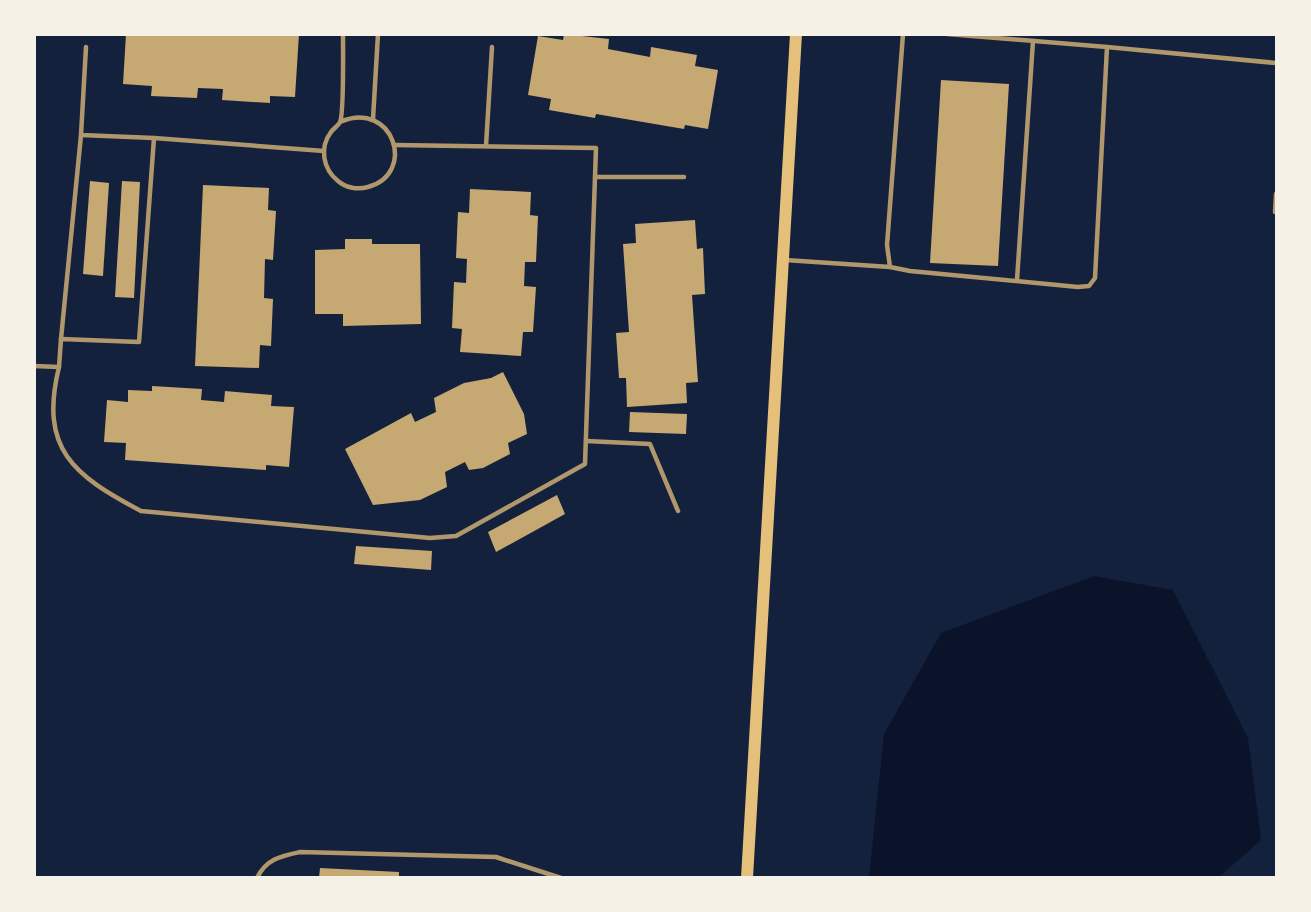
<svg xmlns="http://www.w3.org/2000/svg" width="1311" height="912" font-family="'Varela Round',sans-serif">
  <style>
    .water { fill: #0b132b }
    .building { fill: #c6a872 }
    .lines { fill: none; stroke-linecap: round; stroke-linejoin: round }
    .service { stroke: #b1986c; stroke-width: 4.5 }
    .secondary { stroke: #e5c07b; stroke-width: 12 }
  </style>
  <rect width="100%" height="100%" fill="#14213d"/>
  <path class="water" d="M1094,576L1173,590L1248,738L1261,840L1219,877H869L884,734L941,633Z"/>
  <g class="building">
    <path d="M126,34H299L295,97L270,96V103L222,100L223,89L198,88L197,98L151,96L152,86L123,84Z"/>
    <path d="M564,34L609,39L608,49L650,57L651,47L697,55L695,66L718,70L708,129L685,125L684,129L596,114L595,118L549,110L551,99L528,95L538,36L563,40Z"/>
    <path d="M941,80L1009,84L998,266L930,263Z"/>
    <path d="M90,181L109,183L103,276L83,274Z"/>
    <path d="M122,181L140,182L134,298L115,297Z"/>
    <path d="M203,185L269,188L268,210L276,211L273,260L265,259L264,298L273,299L271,346L260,345L259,368L195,366Z"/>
    <path d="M470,189L531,192L530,215L538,216L536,262H525L524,286L536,287L533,332H523L521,356L460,352L462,329L452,328L454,282L466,283L467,259L456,258L458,212L469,213Z"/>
    <path d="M695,220L697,249L703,248L705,294L692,295L698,382L686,383L687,403L627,407L626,378H619L616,333L629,332L623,244L636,243L635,224Z"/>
    <path d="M345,239H372V244H420L421,324L343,326V314H315V250L345,249Z"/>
    <path d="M503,372L524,414L527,434L508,443L510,454L483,468L469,470L465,462L445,472L447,487L420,500L373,505L345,449L411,413L415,422L436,412L434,398L464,383L491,378Z"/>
    <path d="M152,386L202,389L201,400L224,402L225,391L272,395L271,406L294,407L289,467L266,465V470L125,460L126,443L104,442L107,400L128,402V390L152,391Z"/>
    <path d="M630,412L687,414L686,434L629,432Z"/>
    <path d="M557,495L565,514L496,552L488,532Z"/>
    <path d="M356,546L432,551L431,570L354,564Z"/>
    <path d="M320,868L399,872V878H319Z"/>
  </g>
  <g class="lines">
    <g class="service">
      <path d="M86,47L81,135L154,138"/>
      <path d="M1107,47L1276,63"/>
      <path d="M373,119L378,34"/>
      <path d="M340,122C394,99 417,174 368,187C358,190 346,188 338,181C323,169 319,148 331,132C333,129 339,125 340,122C344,114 343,48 343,34"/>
      <path d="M486,146L492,47"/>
      <path d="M595,177H684"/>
      <path d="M1275,212L1276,194"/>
      <path d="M785,260L890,267L887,245L903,34"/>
      <path d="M890,267L910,271L1078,287L1089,286L1095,278L1107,47L947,34"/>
      <path d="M1017,280L1033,41"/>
      <path d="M61,339L81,135"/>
      <path d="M34,366L59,367C39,449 73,475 141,511L430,538L456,536L585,464L596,148L394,145"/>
      <path d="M59,367L61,339L139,342L154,138L324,151"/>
      <path d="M586,441L650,444L678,511"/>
      <path d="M257,878C266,859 281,856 300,852L496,857L561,878"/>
    </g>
    <path class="secondary" d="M747,878L796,34"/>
  </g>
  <rect width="1311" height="912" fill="none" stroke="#f6f1e7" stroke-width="72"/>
</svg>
